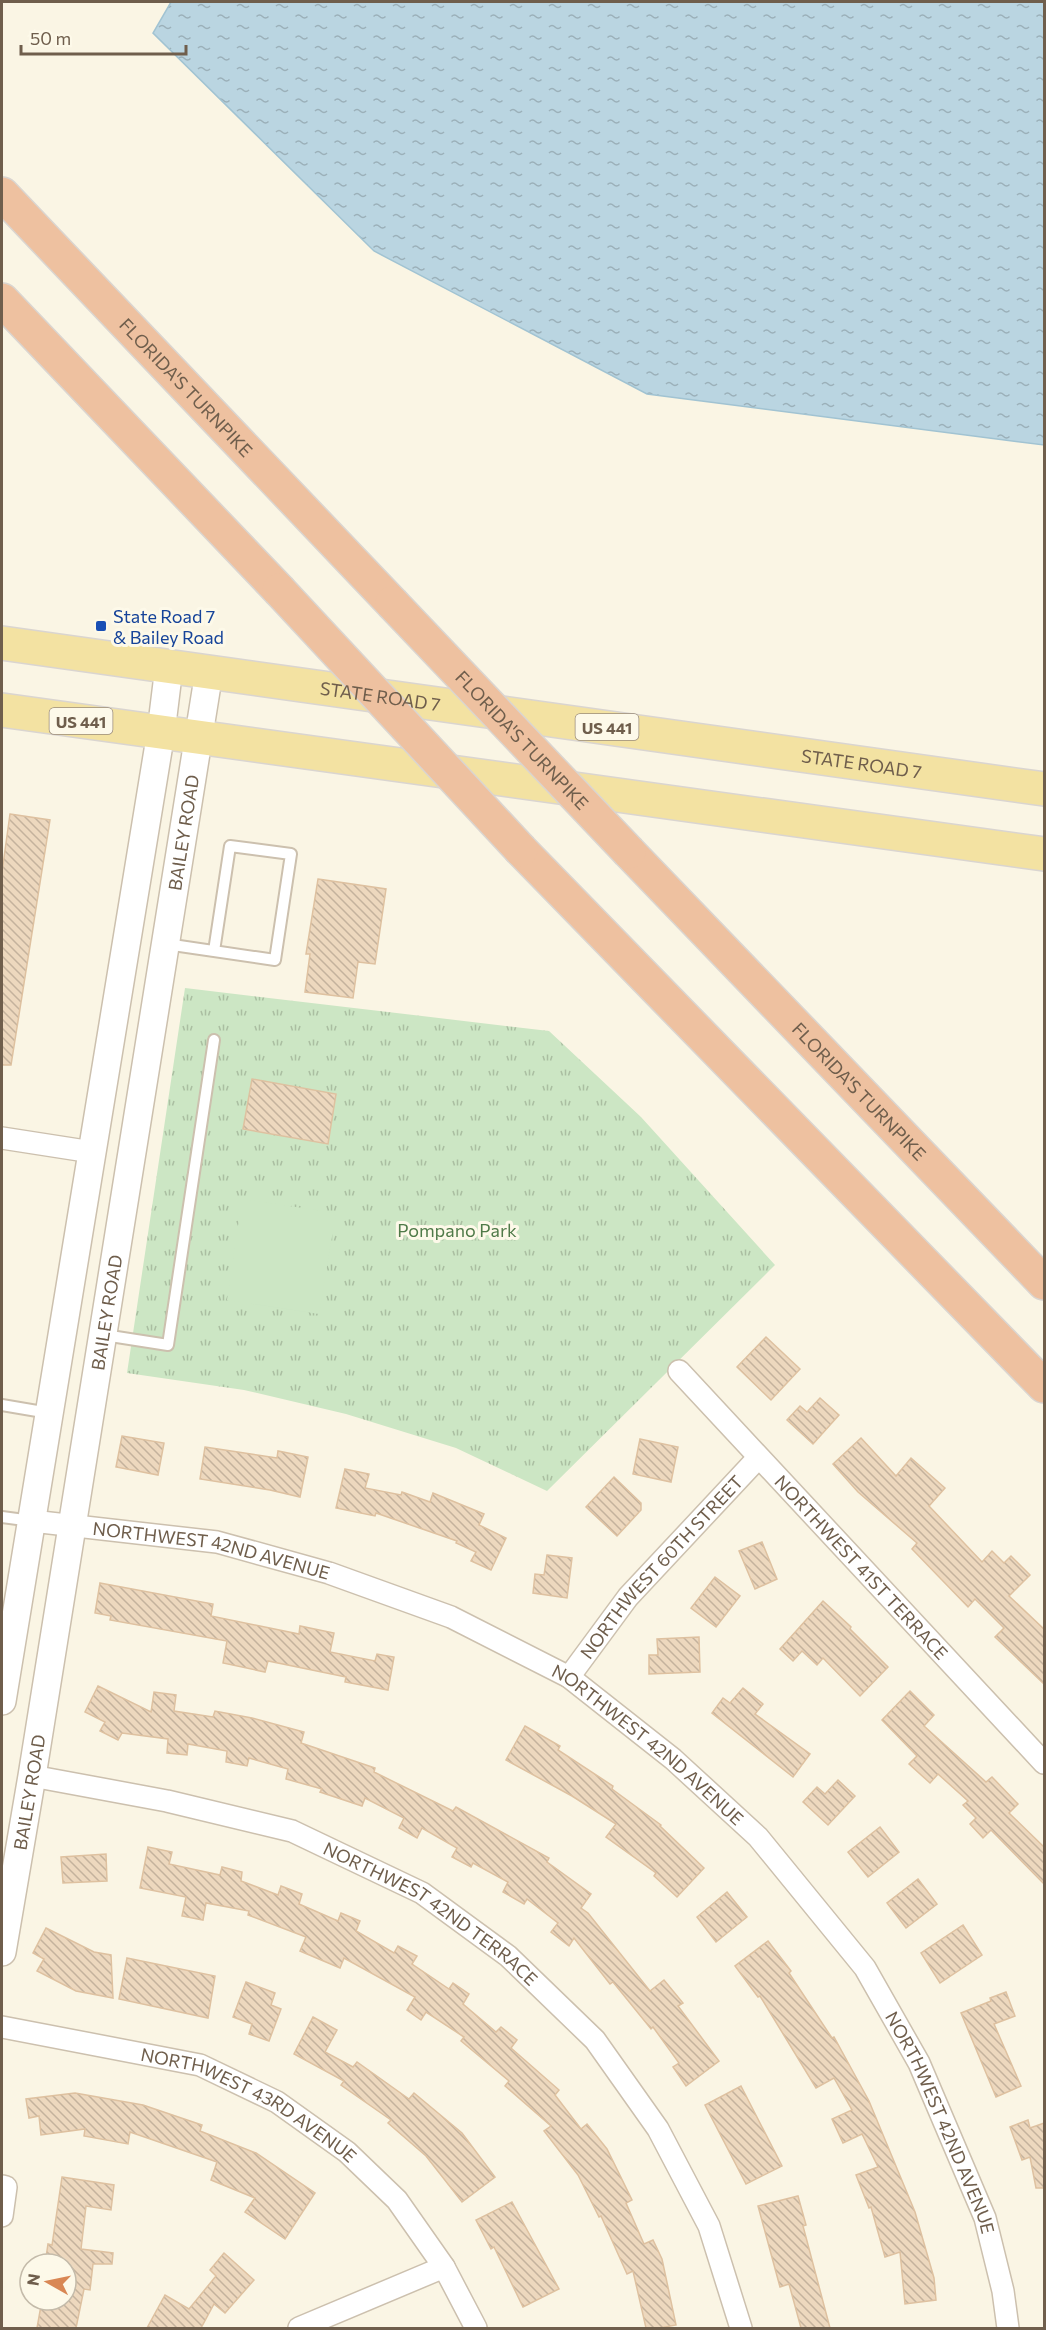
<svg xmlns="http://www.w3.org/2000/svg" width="1046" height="2330" font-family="Commissioner,sans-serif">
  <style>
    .grass { fill: url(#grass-tufts) }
    .pitch { fill: #cce6c4 }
    .water { fill: url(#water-ripples); stroke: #a1c3d2; stroke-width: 1.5 }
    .building { fill: url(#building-back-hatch); stroke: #dec1a0; stroke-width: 1.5 }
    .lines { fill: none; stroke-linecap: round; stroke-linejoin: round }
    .service-casing { stroke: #ccc0ae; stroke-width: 14 }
    .minor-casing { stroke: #ccc0ae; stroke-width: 24 }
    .tertiary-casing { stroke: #ccc0ae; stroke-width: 30 }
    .primary-casing { stroke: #dad5d0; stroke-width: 36 }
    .motorway-casing { stroke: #dad5d0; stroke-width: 36 }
    .service { stroke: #fff; stroke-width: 10 }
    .minor { stroke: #fff; stroke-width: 21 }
    .tertiary { stroke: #fff; stroke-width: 27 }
    .primary { stroke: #f3e2a2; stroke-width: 33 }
    .motorway { stroke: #eec1a0; stroke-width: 33 }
    .motorway-bridge-casing { stroke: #dad5d0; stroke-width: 36; stroke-linecap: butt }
    .motorway-bridge { stroke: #eec1a0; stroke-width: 33 }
    .transit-dot { fill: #1a4fb4; stroke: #fdf9e9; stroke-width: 2 }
    .labels { text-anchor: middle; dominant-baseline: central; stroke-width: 6; stroke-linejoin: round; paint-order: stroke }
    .shield { fill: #fdf9e9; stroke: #9a8c7b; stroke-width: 1.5 }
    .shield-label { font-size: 16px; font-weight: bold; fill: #6f5e4c }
    .street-label { font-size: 18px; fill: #6f5e4c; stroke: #fdf9e9 }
    .transit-label { font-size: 18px; fill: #164399; stroke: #fdf9e9; text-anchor: start }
    .park-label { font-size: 18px; fill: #4f7a48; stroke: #fdf9e9 }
  </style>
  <defs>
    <pattern id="grass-tufts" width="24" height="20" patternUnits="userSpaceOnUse" patternTransform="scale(1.5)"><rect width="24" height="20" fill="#cce6c4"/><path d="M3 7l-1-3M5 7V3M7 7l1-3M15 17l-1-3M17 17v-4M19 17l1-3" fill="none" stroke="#aabea1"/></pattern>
    <pattern id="water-ripples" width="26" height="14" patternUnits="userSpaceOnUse" patternTransform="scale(1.5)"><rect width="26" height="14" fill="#bad5e1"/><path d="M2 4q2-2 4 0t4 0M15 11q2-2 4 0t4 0" fill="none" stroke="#9bb0b9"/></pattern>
    <pattern id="building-back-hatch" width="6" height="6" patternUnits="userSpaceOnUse" patternTransform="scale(1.5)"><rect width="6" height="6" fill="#edd8be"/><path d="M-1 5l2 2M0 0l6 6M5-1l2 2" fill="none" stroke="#c4b29d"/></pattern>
  </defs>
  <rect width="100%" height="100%" fill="#faf5e4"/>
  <path class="grass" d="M185,988L549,1031L641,1117L775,1265L547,1491L456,1448L346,1414L244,1390L127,1373Z"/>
  <path class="pitch" d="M242,1199L336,1213L319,1314L227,1300Z"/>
  <path class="water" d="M171,2H1044V445L647,394L374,251L153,33Z"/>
  <g class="building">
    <path d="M10,814L50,820L11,1065H2V872Z"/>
    <path d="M318,879L386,889L375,964L358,962L353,998L305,992L310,954H306Z"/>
    <path d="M252,1079L336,1094L328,1144L243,1129Z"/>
    <path d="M766,1337L800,1369L771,1400L737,1367Z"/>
    <path d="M820,1398L839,1415L813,1444L787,1420L800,1406L807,1412Z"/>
    <path d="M122,1436L164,1443L158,1475L116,1467Z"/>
    <path d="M861,1438L896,1476L911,1458L945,1488L929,1506L982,1562L992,1551L1004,1563L1011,1556L1030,1575L1009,1596L1044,1629V1684L995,1637L1004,1628L975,1599L968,1607L912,1549L917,1543L858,1492L833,1464Z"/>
    <path d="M640,1439L678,1447L671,1482L633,1474Z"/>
    <path d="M205,1447L277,1458L278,1451L308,1457L300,1497L270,1490L200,1479Z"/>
    <path d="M345,1469L369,1474L365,1488L401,1495L402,1492L430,1502L433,1493L484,1514L479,1525L506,1538L491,1570L471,1561L476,1552L456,1543L457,1541L376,1513L375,1516L336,1508Z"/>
    <path d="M614,1477L641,1503V1510L617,1536L586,1507Z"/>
    <path d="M762,1542L777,1579L755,1589L739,1551Z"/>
    <path d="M547,1555L572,1558L567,1598L533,1593L535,1574L544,1575Z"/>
    <path d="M715,1577L740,1596L716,1627L691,1608Z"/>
    <path d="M100,1583L213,1604L211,1616L299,1634L300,1626L334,1633L330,1652L375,1661L377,1654L394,1657L388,1690L345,1682L346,1677L268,1661L265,1672L223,1663L227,1641L110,1620L111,1616L95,1613Z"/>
    <path d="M823,1601L851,1627L850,1629L888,1667L860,1696L823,1658L817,1665L802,1651L793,1661L780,1649Z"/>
    <path d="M699,1637L700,1672L649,1674V1655H658L657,1639Z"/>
    <path d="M98,1686L151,1712L154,1692L176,1695L174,1711L213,1717L215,1711L252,1718L304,1732L301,1743L375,1768L374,1772L453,1811L456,1807L549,1858L547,1862L591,1894L581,1908L588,1913L650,1991L664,1980L683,2003L678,2006L719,2061L686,2086L673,2067L679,2063L653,2027L651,2029L613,1982L610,1984L574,1938L569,1946L551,1932L558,1923L527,1899L524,1904L503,1892L508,1882L473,1863L471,1867L452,1857L457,1848L422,1828L417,1838L399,1828L404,1818L365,1798L362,1806L320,1792L322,1789L286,1779L288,1769L249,1758L247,1766L226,1762L227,1751L188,1744L187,1755L167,1753L168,1739L122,1733L118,1740L100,1731L105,1722L85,1712Z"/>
    <path d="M743,1688L763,1704L755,1714L810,1754L793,1777L712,1713L723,1698L730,1703Z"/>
    <path d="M910,1691L934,1715L924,1726L986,1782L992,1777L1018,1804L1009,1813L1044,1847V1884L991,1830L983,1838L970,1824L976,1818L963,1805L968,1801L938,1774L930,1783L909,1764L917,1756L882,1720Z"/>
    <path d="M525,1726L560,1746L558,1750L613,1786L612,1789L661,1825L660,1826L704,1868L677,1897L654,1876L656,1873L606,1837L616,1824L572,1796L506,1760Z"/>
    <path d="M838,1780L855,1796L828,1825L803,1802L817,1787L825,1794Z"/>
    <path d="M880,1827L899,1852L868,1877L848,1852Z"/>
    <path d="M148,1847L172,1852L169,1864L220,1875L222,1867L242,1872L241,1881L278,1895L281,1886L302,1894L299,1904L338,1921L341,1913L360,1921L356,1931L394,1953L398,1946L417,1956L412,1964L449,1989L453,1983L469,1994L463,2004L496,2032L501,2027L517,2040L511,2048L559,2090L555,2095L581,2129L587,2124L607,2149L632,2200L626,2203L644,2244L653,2240L662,2259L676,2325L660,2328H646L633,2271L627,2274L601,2216L599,2217L578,2175L544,2131L551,2126L505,2086L509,2081L461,2041L464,2037L426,2012L421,2020L407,2010L415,1997L344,1958L340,1968L300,1951L306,1937L248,1915L249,1911L206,1903L203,1920L182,1916L186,1897L140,1888Z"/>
    <path d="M106,1854L107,1881L63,1883L61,1857Z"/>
    <path d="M918,1879L937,1904L906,1928L887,1903Z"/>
    <path d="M727,1892L747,1917L716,1942L697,1917Z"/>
    <path d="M963,1925L982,1955L940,1983L921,1953Z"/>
    <path d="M46,1928L94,1952L111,1955L113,1998L76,1991L37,1971L44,1959L33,1953Z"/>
    <path d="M768,1941L791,1971L789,1973L832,2038L834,2037L869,2101L915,2212L934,2278L936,2300L905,2304L900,2252L885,2257L871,2207L869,2208L856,2175L878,2167L862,2134L843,2143L832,2119L852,2110L834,2078L816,2088L760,1996L758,1997L735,1966Z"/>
    <path d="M127,1958L215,1976L208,2018L119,1999Z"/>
    <path d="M246,1982L275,1993L271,2005L281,2009L269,2041L249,2034L252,2024L233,2017Z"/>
    <path d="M1006,1992L1015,2016L994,2024L1021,2086L996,2097L961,2013L991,2001L990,1998Z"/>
    <path d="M313,2017L337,2030L325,2052L353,2067L357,2062L409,2099L414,2093L462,2133L495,2177L462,2202L426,2156L388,2123L391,2120L341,2085L344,2081L294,2054Z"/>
    <path d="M741,2086L782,2166L746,2184L705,2105Z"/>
    <path d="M75,2093L143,2105L202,2125L200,2131L256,2153L315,2193L285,2239L245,2212L255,2198L211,2180L217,2162L130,2132L128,2144L84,2136L85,2129L41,2135L39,2116L29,2118L26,2099Z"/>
    <path d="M1028,2120L1030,2128L1044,2123V2188H1036L1030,2157L1022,2160L1010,2127Z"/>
    <path d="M62,2177L114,2185L111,2210L86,2206L81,2249L113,2253L112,2264H93L90,2290L84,2289L76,2328H37L42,2300H66V2264H45L48,2244L52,2245Z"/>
    <path d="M798,2196L806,2225L803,2226L830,2328H801L789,2284L780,2287L758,2206Z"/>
    <path d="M512,2202L559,2289L523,2307L494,2247L491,2249L476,2220Z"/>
    <path d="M224,2253L254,2280L225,2313L214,2304L201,2328H147L165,2295L189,2309L216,2276L210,2270Z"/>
  </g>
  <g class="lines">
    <defs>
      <g id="service">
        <path d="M166,944L275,960L291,854L230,846L214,951"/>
        <path d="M104,1335L168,1345L214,1040"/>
        <path d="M2,1405L49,1413"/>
        <path d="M2,1517L32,1521"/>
      </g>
      <g id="minor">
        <path d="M2,1138L92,1152"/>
        <path id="s1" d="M679,1371L1044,1763"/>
        <path id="s2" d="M32,1521L217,1542L329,1573L451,1617L569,1677L673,1759L758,1837L865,1968L919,2063L985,2218L1003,2291L1008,2328"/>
        <path id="s3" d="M569,1677L628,1597L758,1458"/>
        <path id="s4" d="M32,1776L167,1801L292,1831L422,1893L508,1956L595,2040L658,2129L709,2226L741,2328"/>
        <path id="s5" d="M2,2027L200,2065L277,2102L347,2152L397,2200L444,2267L476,2328"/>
        <path d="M2,2186L6,2187L2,2216"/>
        <path d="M299,2328L444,2267"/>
      </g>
      <g id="tertiary">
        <path d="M2,1701L161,732L169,667"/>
        <path id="s6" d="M2,1952L32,1776L209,672"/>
      </g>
      <g id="primary">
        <path id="s7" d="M2,643L1044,789"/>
        <path d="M2,710L1044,854"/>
      </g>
      <g id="motorway">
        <path id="s8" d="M2,194L392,603"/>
        <path d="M2,300L279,590"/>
        <path d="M521,850L1044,1386"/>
        <path id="s9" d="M629,852L1044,1283"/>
      </g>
    </defs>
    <use href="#service" class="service-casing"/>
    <use href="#minor" class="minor-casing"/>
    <use href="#tertiary" class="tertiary-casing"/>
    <use href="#primary" class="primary-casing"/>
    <use href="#motorway" class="motorway-casing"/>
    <use href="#service" class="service"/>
    <use href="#minor" class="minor"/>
    <use href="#tertiary" class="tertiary"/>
    <use href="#primary" class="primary"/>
    <use href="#motorway" class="motorway"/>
    <defs>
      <g id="motorway-bridge">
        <path d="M279,590L521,850"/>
        <path id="s10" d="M392,603L629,852"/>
      </g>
    </defs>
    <use href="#motorway-bridge" class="motorway-bridge-casing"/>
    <use href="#motorway-bridge" class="motorway-bridge"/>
  </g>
  <rect class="transit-dot" x="95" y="620" width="12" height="12" rx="3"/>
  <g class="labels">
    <g class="shield">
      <rect x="49.5" y="708" width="63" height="26" rx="4.5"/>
      <rect x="575.5" y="714" width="63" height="26" rx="4.5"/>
    </g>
    <g class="shield-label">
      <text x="81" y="721">US 441</text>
      <text x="607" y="727">US 441</text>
    </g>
    <g class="street-label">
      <text stroke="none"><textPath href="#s8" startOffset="267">FLORIDA'S TURNPIKE</textPath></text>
      <text stroke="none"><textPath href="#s7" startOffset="382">STATE ROAD 7</textPath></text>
      <text stroke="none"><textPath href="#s10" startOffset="189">FLORIDA'S TURNPIKE</textPath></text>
      <text stroke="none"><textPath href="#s7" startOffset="868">STATE ROAD 7</textPath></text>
      <text stroke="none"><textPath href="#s6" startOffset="1134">BAILEY ROAD</textPath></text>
      <text stroke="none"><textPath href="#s9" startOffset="332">FLORIDA'S TURNPIKE</textPath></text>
      <text stroke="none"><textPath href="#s6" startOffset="648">BAILEY ROAD</textPath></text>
      <text stroke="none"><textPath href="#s2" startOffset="182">NORTHWEST 42ND AVENUE</textPath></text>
      <text stroke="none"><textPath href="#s3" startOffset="144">NORTHWEST 60TH STREET</textPath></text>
      <text stroke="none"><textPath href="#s1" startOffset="268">NORTHWEST 41ST TERRACE</textPath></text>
      <text stroke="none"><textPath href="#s2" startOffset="668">NORTHWEST 42ND AVENUE</textPath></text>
      <text stroke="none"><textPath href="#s6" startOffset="162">BAILEY ROAD</textPath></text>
      <text stroke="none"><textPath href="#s4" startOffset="428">NORTHWEST 42ND TERRACE</textPath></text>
      <text stroke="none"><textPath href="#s5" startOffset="262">NORTHWEST 43RD AVENUE</textPath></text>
      <text stroke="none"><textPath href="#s2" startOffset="1154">NORTHWEST 42ND AVENUE</textPath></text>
    </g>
    <g class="transit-label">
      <text x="113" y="616">State Road 7<tspan x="113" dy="21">&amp; Bailey Road</tspan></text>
    </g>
    <g class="park-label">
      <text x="457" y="1230">Pompano Park</text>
    </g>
  </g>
  <rect width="1046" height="2330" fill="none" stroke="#6f5e4c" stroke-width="6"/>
  <g transform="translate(48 2282) rotate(279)"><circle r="28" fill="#fdf9e9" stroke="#c4bbaa" stroke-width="1.5"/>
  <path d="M0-4.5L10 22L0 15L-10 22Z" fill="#d98754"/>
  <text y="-9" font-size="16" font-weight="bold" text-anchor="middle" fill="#6f5e4c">N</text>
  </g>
  <path d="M21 45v9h165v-9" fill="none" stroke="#6f5e4c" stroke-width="3"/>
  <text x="30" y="45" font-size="18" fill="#6f5e4c" stroke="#fdf9e9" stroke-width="4.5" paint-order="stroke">50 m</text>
</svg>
